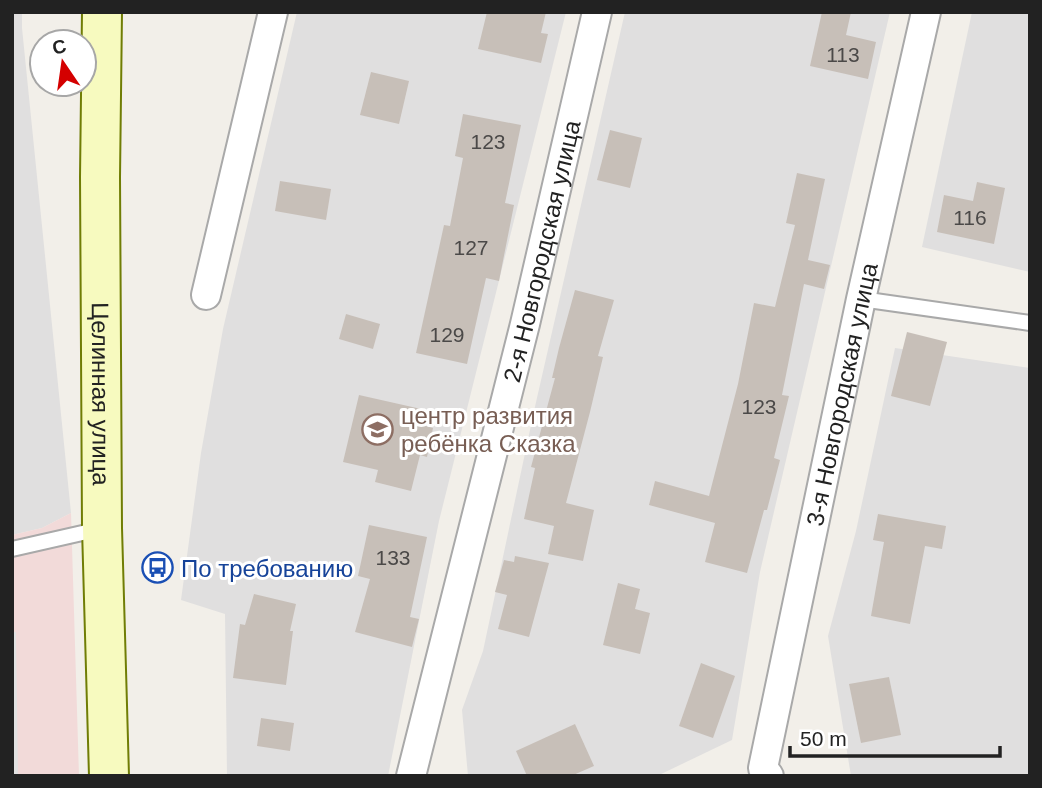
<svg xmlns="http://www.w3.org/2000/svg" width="1042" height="788" font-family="Arial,sans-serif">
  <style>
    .residential { fill: #e0dfdf }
    .commercial { fill: #f2dad9 }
    .parking { fill: #e2e2e2 }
    .building { fill: #c7bfb8 }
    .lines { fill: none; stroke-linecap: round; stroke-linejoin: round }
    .service-casing { stroke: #a9a9a9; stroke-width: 18 }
    .minor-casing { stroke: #a9a9a9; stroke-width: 32 }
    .secondary-casing { stroke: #707d05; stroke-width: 42 }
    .service { stroke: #fff; stroke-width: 14 }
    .minor { stroke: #fff; stroke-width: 28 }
    .secondary { stroke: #f7fabf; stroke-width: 38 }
    .labels { text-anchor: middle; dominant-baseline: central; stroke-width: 6; stroke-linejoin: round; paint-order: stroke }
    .number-label { font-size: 21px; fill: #4b4948 }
    .street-label { font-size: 24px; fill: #222; stroke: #fff }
    .education-label { font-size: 24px; fill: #785e54; stroke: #fff; text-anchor: start }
    .transit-label { font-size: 24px; fill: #164399; stroke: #fff; text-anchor: start }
  </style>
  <rect width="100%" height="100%" fill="#f2efe9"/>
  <g class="residential">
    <path d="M12,12H22V28L71,513L42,528L12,535Z"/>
    <path d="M297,12H566L439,521L388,776H227L225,614L181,600L201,453L223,329Z"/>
    <path d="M625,12H890L760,572L732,740L657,776H468L462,710L483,651L534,411Z"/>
    <path d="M972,12H1030V272L922,247Z"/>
    <path d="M895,348L1030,368V776H851L828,636L856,531Z"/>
  </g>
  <path class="commercial" d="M71,513L79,776H12V535L42,528Z"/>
  <path class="parking" d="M12,632H16L18,776H12Z"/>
  <g class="building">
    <path d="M487,12H546L541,33L548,34L541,63L478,49Z"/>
    <path d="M822,12H851L846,35L876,42L868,79L810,66Z"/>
    <path d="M371,72L409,81L399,124L360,115Z"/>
    <path d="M463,114L521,125L505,203L514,205L499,281L486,278L467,364L416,353L444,225L450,226L463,158L455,156Z"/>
    <path d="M610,130L642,138L630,188L597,180Z"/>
    <path d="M797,173L825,179L808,260L830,265L824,289L804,284L782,395L789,396L774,458L780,460L767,510H764L747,573L705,562L715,523L649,505L655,481L709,496L738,384L754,303L775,307L795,225L786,223Z"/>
    <path d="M280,181L331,189L326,220L275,211Z"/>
    <path d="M977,182L1005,188L994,244L937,232L944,195L973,201Z"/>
    <path d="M575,290L614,300L598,356L603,357L590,412L566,503L594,510L583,561L548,554L554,526L524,519L535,468L531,467L555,378H552L559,348Z"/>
    <path d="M346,314L380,324L373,349L339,339Z"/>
    <path d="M907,332L947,342L930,406L891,396Z"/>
    <path d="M359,395L430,411L426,426L433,428L427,457L420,455L411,491L375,482L378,470L343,462Z"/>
    <path d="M878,514L946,526L942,549L925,546L910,624L871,616L884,542L873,540Z"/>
    <path d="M369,525L427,537L410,617L419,619L412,647L355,632L370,579L358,576Z"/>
    <path d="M515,556L549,563L529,637L498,629L507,595L495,592L504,560L514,562Z"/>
    <path d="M618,583L640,589L635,609L650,613L640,654L603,645Z"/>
    <path d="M254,594L296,604L290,631H293L286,685L233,678L240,624L245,625Z"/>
    <path d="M701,663L735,676L713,738L679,726Z"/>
    <path d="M889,677L901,735L861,743L849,684Z"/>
    <path d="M261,718L294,723L290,751L257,746Z"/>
    <path d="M575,724L594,766L571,776H527L516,751Z"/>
  </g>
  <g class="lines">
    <defs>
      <g id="service">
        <path d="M861,299L1030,323"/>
        <path d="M12,549L100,529"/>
      </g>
      <g id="minor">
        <path d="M206,295L273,12"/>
        <path id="s1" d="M411,776L525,324L597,12"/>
        <path id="s2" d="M769,776L763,768L861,299L926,12"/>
      </g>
      <g id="secondary">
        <path id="s3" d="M102,12L100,177L102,528L109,776"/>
      </g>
    </defs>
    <use href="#service" class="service-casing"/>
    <use href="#minor" class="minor-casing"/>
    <use href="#secondary" class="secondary-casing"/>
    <use href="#service" class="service"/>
    <use href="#minor" class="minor"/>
    <use href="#secondary" class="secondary"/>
  </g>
  <defs>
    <symbol id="school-ring" viewBox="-11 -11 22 22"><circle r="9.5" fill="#fff" stroke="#8d6e63" stroke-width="1.5"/><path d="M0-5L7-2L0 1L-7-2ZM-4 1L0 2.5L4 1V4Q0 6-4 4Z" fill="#8d6e63"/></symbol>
    <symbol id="bus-ring" viewBox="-11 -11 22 22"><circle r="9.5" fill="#fff" stroke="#1a4fb4" stroke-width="1.5"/><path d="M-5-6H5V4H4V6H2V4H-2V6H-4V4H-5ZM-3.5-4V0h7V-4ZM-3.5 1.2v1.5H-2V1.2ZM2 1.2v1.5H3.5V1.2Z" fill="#1a4fb4"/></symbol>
  </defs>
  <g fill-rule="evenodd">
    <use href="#school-ring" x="360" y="412" width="35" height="35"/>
    <use href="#bus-ring" x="140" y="550" width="35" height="35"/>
  </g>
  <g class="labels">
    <g class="number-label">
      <text x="843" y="54">113</text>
      <text x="488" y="141">123</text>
      <text x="970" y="217">116</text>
      <text x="471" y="247">127</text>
      <text x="447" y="334">129</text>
      <text x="759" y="406">123</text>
      <text x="393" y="557">133</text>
    </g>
    <g class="street-label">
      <text stroke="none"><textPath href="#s1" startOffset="541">2-я Новгородская улица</textPath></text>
      <text stroke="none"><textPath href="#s3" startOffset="382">Целинная улица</textPath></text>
      <text stroke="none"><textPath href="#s2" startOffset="392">3-я Новгородская улица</textPath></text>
    </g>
    <g class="education-label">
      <text x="401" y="415">центр развития<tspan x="401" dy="28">ребёнка Сказка</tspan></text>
    </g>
    <g class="transit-label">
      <text x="181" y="568">По требованию</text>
    </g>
  </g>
  <rect width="1042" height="788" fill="none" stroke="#222222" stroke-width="28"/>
  <g transform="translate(63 63) rotate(347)"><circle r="33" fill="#ffffff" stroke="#a7a7a7" stroke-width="2"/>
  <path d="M0-5L12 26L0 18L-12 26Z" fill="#d40000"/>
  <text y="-10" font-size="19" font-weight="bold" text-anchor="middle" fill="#222222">С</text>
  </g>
  <path d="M790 746v10h210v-10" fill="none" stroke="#222222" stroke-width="3.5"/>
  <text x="800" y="746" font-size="21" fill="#222222" stroke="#ffffff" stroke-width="5" paint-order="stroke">50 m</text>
</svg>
